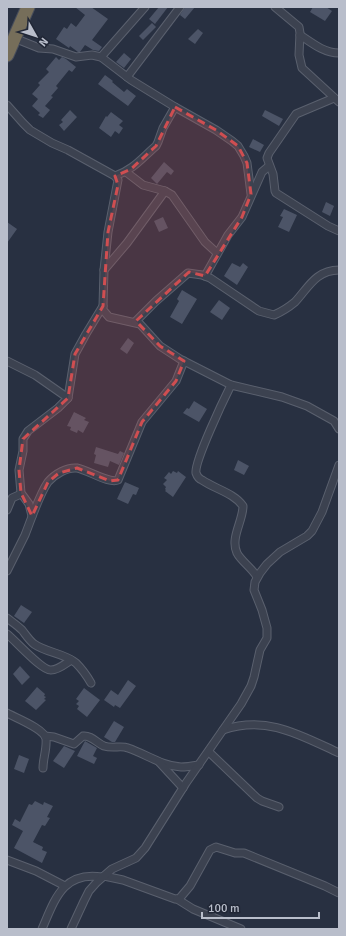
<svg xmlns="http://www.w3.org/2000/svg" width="346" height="936" font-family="Signika,sans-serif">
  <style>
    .building { fill: #4c5467 }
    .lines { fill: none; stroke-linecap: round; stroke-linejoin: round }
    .street-casing { stroke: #5a606e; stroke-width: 9 }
    .highway-casing { stroke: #474d5b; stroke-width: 15 }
    .street { stroke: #3c4250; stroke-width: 7 }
    .highway { stroke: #766e5a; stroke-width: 13 }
    .marked { fill: #cf4e51; fill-opacity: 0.2; stroke: #cf4e51; stroke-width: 3; stroke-dasharray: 8 5; stroke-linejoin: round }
  </style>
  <rect width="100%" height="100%" fill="#283041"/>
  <g class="building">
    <path d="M75,7H91L108,19L92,40L102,47L99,51L93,50L85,45L80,52H78L70,46L69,48L56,39L64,27L67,29L71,23L76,27L85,15Z"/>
    <path d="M159,7H168L155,24L149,19Z"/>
    <path d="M185,7H195L185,19L180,15Z"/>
    <path d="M313,7H326L332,11L325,21L310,12Z"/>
    <path d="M152,23L156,27L143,40L139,36Z"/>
    <path d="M198,29L203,33L195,44L188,39Z"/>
    <path d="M124,53L131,59L124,68L116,62Z"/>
    <path d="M56,57L59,60L62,57L66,59L76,67L72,72L69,70L56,86L58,88L51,96L53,97L45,106L50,110L43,118L38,115L40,113L32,106L38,99L32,94L40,85L38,83L49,72L46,69Z"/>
    <path d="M105,75L113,81L112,82L124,92L127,89L136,96L128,106L98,84Z"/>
    <path d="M70,110L77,117L64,131L59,125L63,122L61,120Z"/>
    <path d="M265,110L283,119L279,126L262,116Z"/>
    <path d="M111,112L123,121L119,125L123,128L119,134L115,131L111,137L99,128L106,116L107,117Z"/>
    <path d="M253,139L264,145L260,152L249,147Z"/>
    <path d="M164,162L174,171L171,175L167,172L157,184L151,178Z"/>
    <path d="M326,202L334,206L330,216L322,212Z"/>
    <path d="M284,209L297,215L289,232L278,227L283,217L280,216Z"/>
    <path d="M163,217L168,228L159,232L154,221Z"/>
    <path d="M7,222L17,229L7,243Z"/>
    <path d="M232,263L240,267L243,263L248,267L237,285L224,276Z"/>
    <path d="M182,290L197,299L182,324L170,317L179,301L177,299Z"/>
    <path d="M219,300L230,308L222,320L210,312Z"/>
    <path d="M128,338L134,343L127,354L120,349Z"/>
    <path d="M194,401L207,409L199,422L183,413L187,408L189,409Z"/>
    <path d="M74,412L86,418L84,420L89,422L83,433L78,430L77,433L70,430L71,427L67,426Z"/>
    <path d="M96,447L118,454L120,451L124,453L119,465L110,461L108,467L94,463L96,455L94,454Z"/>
    <path d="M238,460L249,466L244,475L234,470Z"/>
    <path d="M173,471L177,473L178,471L186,477L173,497L165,491L166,490L165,489L166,487L163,484L167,480L164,478L169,472L171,474Z"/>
    <path d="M125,482L139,488L136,495L133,494L128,504L117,499Z"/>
    <path d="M21,605L32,612L24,623L14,616Z"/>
    <path d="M20,666L30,677L22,685L13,674Z"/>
    <path d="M128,680L136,686L120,708L115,705L114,707L104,700L111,690L118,695Z"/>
    <path d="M37,687L45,694L44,696L46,697L44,699L46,700L36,710L25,701Z"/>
    <path d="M84,688L100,700L87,717L77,709L79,706L76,704L79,701L76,699Z"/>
    <path d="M114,721L124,727L115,742H112L104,737Z"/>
    <path d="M85,741L97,748L93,756L97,758L94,764L77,756Z"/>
    <path d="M64,746L75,751L64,768L53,761Z"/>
    <path d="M19,755L29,759L24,773L14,769Z"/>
    <path d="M35,801L43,805L44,802L53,806L47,817L50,818L45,826L42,825L33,842L43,847L42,850L47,852L42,863L14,848L23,831L12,825L15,819L20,822L29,804L32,805Z"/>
  </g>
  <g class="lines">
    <defs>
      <g id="street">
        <path d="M275,7L299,27L300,33L299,55L302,68L339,102"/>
        <path d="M300,35C312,43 324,53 339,53"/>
        <path d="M14,38L39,48L53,49L76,57L92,55L101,57L131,80L175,107L216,130L232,141L238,146L244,156L247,163L251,194"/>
        <path d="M101,57L145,7"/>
        <path d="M127,77L180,7"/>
        <path d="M334,98L296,114L269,153L267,158L273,174L275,191L276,193L328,226L339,231"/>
        <path d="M7,105L23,123L30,130L52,143L68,150L115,176L118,180L108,232L104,270L103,306V310L109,317L140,324L160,346L180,359L231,385L282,397L307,406L334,421L339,429"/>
        <path d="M126,172L143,185L165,191L172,195L205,242L217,253"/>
        <path d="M115,176C133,170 142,158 156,146L158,142L163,128L175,107"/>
        <path d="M104,270L127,243L165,191"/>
        <path d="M205,276L228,235L242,217L262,172L269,166"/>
        <path d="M135,322L156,301L188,273L202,275L210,278L259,311L274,315C281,312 289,307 295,302C308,288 316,270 339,270"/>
        <path d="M7,361L35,375L68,398"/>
        <path d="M231,385C224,399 194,462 196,473C197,476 199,479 202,480C215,489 234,493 243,506C243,521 230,538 237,553C241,561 252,568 257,577"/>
        <path d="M7,510L12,498L21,494"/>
        <path d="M32,516L29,504L21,493L19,470L23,451V439L28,431L58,408L68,398L75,354L86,334L103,306"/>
        <path d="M7,571C13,559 19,547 25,535C31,520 39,495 48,482C55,474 67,467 77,468C88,470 109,484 118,480L142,422L176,381L184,361"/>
        <path d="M7,618C12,622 17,625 22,630C26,635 29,640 34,644C47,653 64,653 76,663C82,669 87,676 91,683"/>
        <path d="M7,634C16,641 42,671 51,670C58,670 65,664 71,660"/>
        <path d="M7,713C16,718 45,729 46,739C47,749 43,758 43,768"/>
        <path d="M223,730C267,715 300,735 339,753"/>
        <path d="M45,736L54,737L74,744L83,736C91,735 97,743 104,746C113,749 121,745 128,748C146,754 162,766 181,767C187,767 193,766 199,765"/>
        <path d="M209,752L257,798L262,801L279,807"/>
        <path d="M159,762L183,788"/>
        <path d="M7,860L36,871L65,886"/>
        <path d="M104,876L123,880L175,899H179L190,886L210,850L216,847L235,853H244L325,886L339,893"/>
        <path d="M177,899L193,909L241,929"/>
        <path d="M42,929C55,899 63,871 102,877"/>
        <path d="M71,929L84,901L89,891L97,882L112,869L136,858L145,848L186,783L241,704L251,686L254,677L260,650L267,638V628L262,610L254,590L255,582L260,573L267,564L280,552L307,536L312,531L322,512L339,465"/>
      </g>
      <path id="highway" d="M7,55L28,7"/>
    </defs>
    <use href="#street" class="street-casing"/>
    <use href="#highway" class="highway-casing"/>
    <use href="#street" class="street"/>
    <use href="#highway" class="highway"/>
  </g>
  <path class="marked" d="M175,107L216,130L238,146L247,163L251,194L242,217L205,276L189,272L136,321L160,346L184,361L176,381L142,422L118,480L110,481L77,468L59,473L48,482L32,516L21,493L19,470L23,439L68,398L75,354L103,306L108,232L118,185L115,176L131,169L156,146Z"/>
  <rect width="346" height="936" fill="none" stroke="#b9becb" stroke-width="16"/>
  <g transform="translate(36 36) rotate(129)" stroke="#212736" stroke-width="3" paint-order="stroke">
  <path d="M0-3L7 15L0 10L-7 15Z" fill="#b9becb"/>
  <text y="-6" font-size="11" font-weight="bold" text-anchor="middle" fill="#b9becb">N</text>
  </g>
  <path d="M202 912v6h117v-6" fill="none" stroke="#b9becb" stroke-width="2"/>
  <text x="208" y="912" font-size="12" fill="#b9becb" stroke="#212736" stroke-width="3" paint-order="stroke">100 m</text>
</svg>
